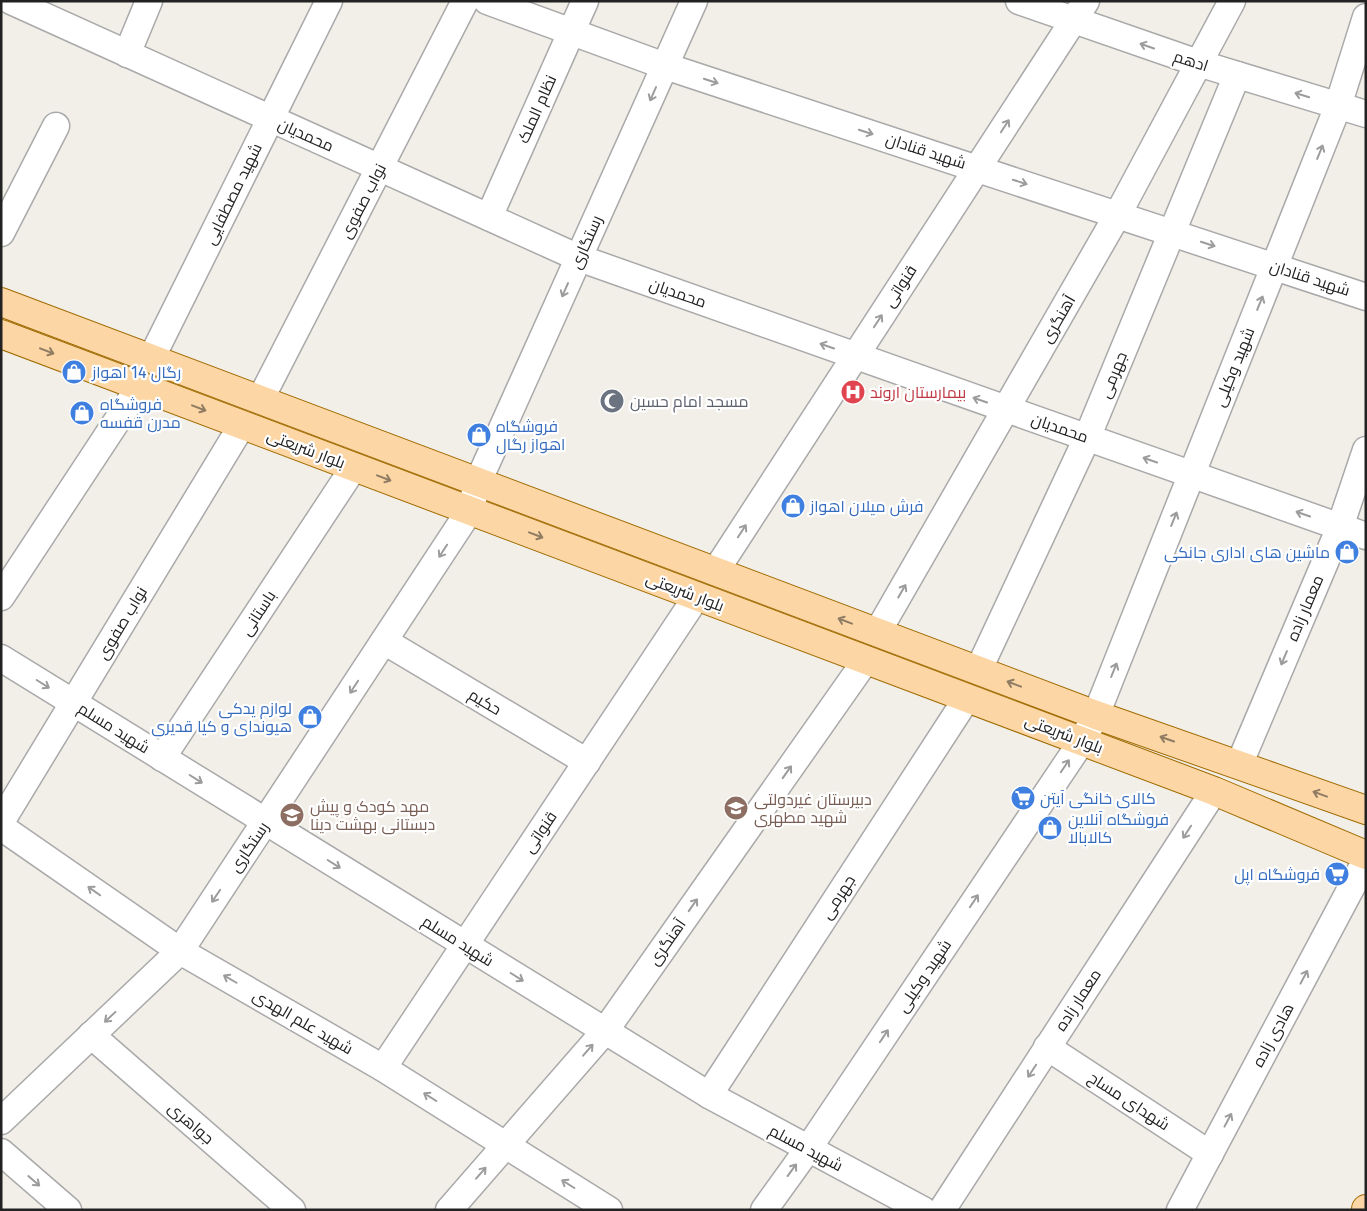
<svg xmlns="http://www.w3.org/2000/svg" width="1367" height="1211" font-family="'Fira Sans',Cairo,sans-serif">
  <style>
    .lines { fill: none; stroke-linecap: round; stroke-linejoin: round }
    .minor-casing { stroke: #a9a9a9; stroke-width: 29 }
    .major-casing { stroke: #a06b00; stroke-width: 30 }
    .minor { stroke: #fff; stroke-width: 26 }
    .major { stroke: #fcd6a4; stroke-width: 28 }
    .oneway { stroke: #9c9c9c }
    .oneway2 { stroke: #8f7c63 }
    .labels { text-anchor: middle; dominant-baseline: central; stroke-width: 4.5; stroke-linejoin: round; paint-order: stroke }
    .street-label { font-size: 16px; fill: #222; stroke: #fff }
    .shop-label { font-size: 16px; fill: #366cbe; stroke: #fff; text-anchor: start }
    .health-label { font-size: 16px; fill: #be3a42; stroke: #fff; text-anchor: start }
    .worship-label { font-size: 16px; fill: #5b616d; stroke: #fff; text-anchor: start }
    .education-label { font-size: 16px; fill: #785e54; stroke: #fff; text-anchor: start }
  </style>
  <rect width="100%" height="100%" fill="#f2efe9"/>
  <g class="lines">
    <defs>
      <g id="minor">
        <path d="M11,1L579,258L1366,536"/>
        <path d="M487,1L665,66L1366,297"/>
        <path d="M1019,1L1198,63L1366,114"/>
        <path d="M127,54L149,1"/>
        <path d="M489,217L585,1"/>
        <path d="M1,233L56,126"/>
        <path d="M151,359L329,1"/>
        <path d="M260,400L465,1"/>
        <path d="M715,572L1086,1"/>
        <path d="M1,597L140,386"/>
        <path d="M877,633L1118,214L1232,1"/>
        <path d="M384,641L587,762"/>
        <path d="M1,658L709,1095L923,1210"/>
        <path d="M978,671L1087,438L1237,75"/>
        <path d="M162,758L354,467"/>
        <path d="M1239,765L1340,527L1366,450"/>
        <path d="M1,822L242,425"/>
        <path d="M1,827L180,951L383,1068L609,1210"/>
        <path d="M91,1035L292,1210"/>
        <path d="M1047,1047L1210,1154"/>
        <path d="M383,1068L697,596"/>
        <path d="M709,1095L967,698"/>
        <path d="M1,1121L180,951L470,510L478,482L694,1"/>
        <path d="M1,1152L68,1210"/>
        <path d="M449,1210L605,1031L866,660"/>
        <path d="M764,1210L808,1149L1082,741L1096,715L1338,106L1366,17"/>
        <path d="M942,1210L1214,791"/>
        <path d="M1180,1210L1366,860"/>
      </g>
      <g id="major">
        <path d="M1,302L1096,715L1366,810"/>
        <path d="M1,334L1214,791L1366,855"/>
        <path d="M1366,1210V1209"/>
      </g>
    </defs>
    <use href="#minor" class="minor-casing"/>
    <use href="#major" class="major-casing"/>
    <use href="#minor" class="minor"/>
    <use href="#major" class="major"/>
  </g>
  <defs><path id="oneway-shaft" d="M-6 0H5M1.5-3L5.5 0L1.5 3" fill="none" stroke-width="1.6" stroke-linecap="round" stroke-linejoin="round" transform="scale(1.25)"/></defs>
  <g class="oneway">
    <use href="#oneway-shaft" transform="translate(1147 46) rotate(-161)"/>
    <use href="#oneway-shaft" transform="translate(711 81) rotate(18)"/>
    <use href="#oneway-shaft" transform="translate(653 94) rotate(114)"/>
    <use href="#oneway-shaft" transform="translate(1302 95) rotate(-163)"/>
    <use href="#oneway-shaft" transform="translate(1005 126) rotate(-57)"/>
    <use href="#oneway-shaft" transform="translate(866 132) rotate(18)"/>
    <use href="#oneway-shaft" transform="translate(1320 152) rotate(-68)"/>
    <use href="#oneway-shaft" transform="translate(1020 182) rotate(18)"/>
    <use href="#oneway-shaft" transform="translate(1208 244) rotate(18)"/>
    <use href="#oneway-shaft" transform="translate(565 290) rotate(114)"/>
    <use href="#oneway-shaft" transform="translate(1260 303) rotate(-68)"/>
    <use href="#oneway-shaft" transform="translate(878 321) rotate(-57)"/>
    <use href="#oneway-shaft" transform="translate(827 346) rotate(-161)"/>
    <use href="#oneway-shaft" transform="translate(980 400) rotate(-161)"/>
    <use href="#oneway-shaft" transform="translate(1150 460) rotate(-161)"/>
    <use href="#oneway-shaft" transform="translate(1303 514) rotate(-161)"/>
    <use href="#oneway-shaft" transform="translate(1174 519) rotate(-68)"/>
    <use href="#oneway-shaft" transform="translate(742 531) rotate(-57)"/>
    <use href="#oneway-shaft" transform="translate(443 551) rotate(123)"/>
    <use href="#oneway-shaft" transform="translate(902 591) rotate(-60)"/>
    <use href="#oneway-shaft" transform="translate(1284 658) rotate(113)"/>
    <use href="#oneway-shaft" transform="translate(1114 670) rotate(-68)"/>
    <use href="#oneway-shaft" transform="translate(43 684) rotate(32)"/>
    <use href="#oneway-shaft" transform="translate(354 687) rotate(123)"/>
    <use href="#oneway-shaft" transform="translate(1065 766) rotate(-56)"/>
    <use href="#oneway-shaft" transform="translate(787 772) rotate(-55)"/>
    <use href="#oneway-shaft" transform="translate(196 779) rotate(32)"/>
    <use href="#oneway-shaft" transform="translate(1187 832) rotate(123)"/>
    <use href="#oneway-shaft" transform="translate(334 864) rotate(32)"/>
    <use href="#oneway-shaft" transform="translate(94 891) rotate(-145)"/>
    <use href="#oneway-shaft" transform="translate(216 896) rotate(124)"/>
    <use href="#oneway-shaft" transform="translate(974 901) rotate(-56)"/>
    <use href="#oneway-shaft" transform="translate(693 905) rotate(-55)"/>
    <use href="#oneway-shaft" transform="translate(517 977) rotate(32)"/>
    <use href="#oneway-shaft" transform="translate(1304 977) rotate(-62)"/>
    <use href="#oneway-shaft" transform="translate(230 979) rotate(-150)"/>
    <use href="#oneway-shaft" transform="translate(110 1017) rotate(137)"/>
    <use href="#oneway-shaft" transform="translate(884 1036) rotate(-56)"/>
    <use href="#oneway-shaft" transform="translate(588 1050) rotate(-49)"/>
    <use href="#oneway-shaft" transform="translate(1032 1071) rotate(123)"/>
    <use href="#oneway-shaft" transform="translate(430 1097) rotate(-148)"/>
    <use href="#oneway-shaft" transform="translate(1228 1120) rotate(-62)"/>
    <use href="#oneway-shaft" transform="translate(792 1170) rotate(-54)"/>
    <use href="#oneway-shaft" transform="translate(481 1173) rotate(-49)"/>
    <use href="#oneway-shaft" transform="translate(34 1181) rotate(41)"/>
    <use href="#oneway-shaft" transform="translate(568 1184) rotate(-148)"/>
  </g>
  <g class="oneway2">
    <use href="#oneway-shaft" transform="translate(47 351) rotate(21)"/>
    <use href="#oneway-shaft" transform="translate(199 408) rotate(21)"/>
    <use href="#oneway-shaft" transform="translate(384 478) rotate(21)"/>
    <use href="#oneway-shaft" transform="translate(536 535) rotate(21)"/>
    <use href="#oneway-shaft" transform="translate(845 621) rotate(-159)"/>
    <use href="#oneway-shaft" transform="translate(1014 684) rotate(-159)"/>
    <use href="#oneway-shaft" transform="translate(1167 739) rotate(-161)"/>
    <use href="#oneway-shaft" transform="translate(1320 794) rotate(-160)"/>
  </g>
  <defs>
    <symbol id="shop-disc" viewBox="-11 -11 22 22"><circle r="9.5" fill="#3f7fe0" stroke="#fff"/><path d="M-5-2.5h2.3a2.7 3.5 0 0 1 5.4 0H5L5.5 6h-11ZM-1.5-2.5h3a1.5 2.3 0 0 0-3 0Z" fill="#fff"/></symbol>
    <symbol id="hospital-disc" viewBox="-11 -11 22 22"><circle r="9.5" fill="#e0444e" stroke="#fff"/><path d="M-5-5h3v3.5h4V-5h3V5h-3V1.5h-4V5h-3Z" fill="#fff"/></symbol>
    <symbol id="mosque-disc" viewBox="-11 -11 22 22"><circle r="9.5" fill="#6b7280" stroke="#fff"/><path d="M3.5-4.9A6 6 0 1 0 3.5 4.9A5 5 0 1 1 3.5-4.9Z" fill="#fff"/></symbol>
    <symbol id="supermarket-disc" viewBox="-11 -11 22 22"><circle r="9.5" fill="#3f7fe0" stroke="#fff"/><path d="M-6-5.5h2.5l.6 2H6L4.5 2H-2.5L-4.4-4H-6ZM-1.5 3.2a1.3 1.3 0 1 0 .1 0ZM3 3.2a1.3 1.3 0 1 0 .1 0Z" fill="#fff"/></symbol>
    <symbol id="school-disc" viewBox="-11 -11 22 22"><circle r="9.5" fill="#8d6e63" stroke="#fff"/><path d="M0-5L7-2L0 1L-7-2ZM-4 1L0 2.5L4 1V4Q0 6-4 4Z" fill="#fff"/></symbol>
  </defs>
  <g fill-rule="evenodd">
    <use href="#shop-disc" x="60" y="358" width="28" height="28"/>
    <use href="#hospital-disc" x="839" y="378" width="28" height="28"/>
    <use href="#mosque-disc" x="598" y="387" width="28" height="28"/>
    <use href="#shop-disc" x="68" y="399" width="28" height="28"/>
    <use href="#shop-disc" x="465" y="421" width="28" height="28"/>
    <use href="#shop-disc" x="779" y="492" width="28" height="28"/>
    <use href="#shop-disc" x="1333" y="538" width="28" height="28"/>
    <use href="#shop-disc" x="296" y="703" width="28" height="28"/>
    <use href="#supermarket-disc" x="1009" y="784" width="28" height="28"/>
    <use href="#school-disc" x="722" y="794" width="28" height="28"/>
    <use href="#school-disc" x="278" y="801" width="28" height="28"/>
    <use href="#shop-disc" x="1036" y="814" width="28" height="28"/>
    <use href="#supermarket-disc" x="1323" y="860" width="28" height="28"/>
  </g>
  <g class="labels">
    <g class="street-label">
      <text transform="translate(1191 61) rotate(18)">ادهم</text>
      <text transform="translate(537 109) rotate(-66)">نظام الملک</text>
      <text transform="translate(306 135) rotate(24)">محمدیان</text>
      <text transform="translate(926 151) rotate(18)">شهید قنادان</text>
      <text transform="translate(233 194) rotate(-64)">شهید مصطفایی</text>
      <text transform="translate(363 201) rotate(-63)">نواب صفوی</text>
      <text transform="translate(586 242) rotate(-66)">رستگاری</text>
      <text transform="translate(1310 278) rotate(18)">شهید قنادان</text>
      <text transform="translate(900 286) rotate(-57)">قنواتی</text>
      <text transform="translate(678 293) rotate(19)">محمدیان</text>
      <text transform="translate(1058 319) rotate(-60)">آهنگری</text>
      <text transform="translate(1234 367) rotate(-68)">شهید وکیلی</text>
      <text transform="translate(1113 375) rotate(-68)">جهرمی</text>
      <text transform="translate(1060 428) rotate(19)">محمدیان</text>
      <text transform="translate(306 449) rotate(21)">بلوار شریعتی</text>
      <text transform="translate(685 592) rotate(21)">بلوار شریعتی</text>
      <text transform="translate(1305 608) rotate(-67)">معمار زاده</text>
      <text transform="translate(258 613) rotate(-57)">باستانی</text>
      <text transform="translate(122 623) rotate(-59)">نواب صفوی</text>
      <text transform="translate(485 702) rotate(31)">حکیم</text>
      <text transform="translate(114 728) rotate(32)">شهید مسلم</text>
      <text transform="translate(1064 734) rotate(21)">بلوار شریعتی</text>
      <text transform="translate(540 832) rotate(-56)">قنواتی</text>
      <text transform="translate(249 847) rotate(-56)">رستگاری</text>
      <text transform="translate(838 897) rotate(-57)">جهرمی</text>
      <text transform="translate(458 941) rotate(32)">شهید مسلم</text>
      <text transform="translate(667 942) rotate(-55)">آهنگری</text>
      <text transform="translate(924 976) rotate(-56)">شهید وکیلی</text>
      <text transform="translate(1078 1000) rotate(-57)">معمار زاده</text>
      <text transform="translate(303 1022) rotate(30)">شهید علم الهدی</text>
      <text transform="translate(1273 1035) rotate(-62)">هادی زاده</text>
      <text transform="translate(1129 1101) rotate(33)">شهدای مساح</text>
      <text transform="translate(191 1123) rotate(41)">جواهری</text>
      <text transform="translate(806 1148) rotate(28)">شهید مسلم</text>
    </g>
    <g class="shop-label">
      <text x="92" y="372">رگال 14 اهواز</text>
      <text x="100" y="404">فروشگاه<tspan x="100" dy="18">مدرن قفسه</tspan></text>
      <text x="496" y="426">فروشگاه<tspan x="496" dy="18">اهواز رگال</tspan></text>
      <text x="810" y="506">فرش میلان اهواز</text>
      <text x="1330" y="552" text-anchor="end">ماشین های اداری جانکی</text>
      <text x="292" y="708" text-anchor="end">لوازم‌ یدکی<tspan x="292" dy="18">هیوندای و کیا قدیری</tspan></text>
      <text x="1040" y="798">کالای خانگی آیتن</text>
      <text x="1068" y="819">فروشگاه آنلاین<tspan x="1068" dy="18">کالابالا</tspan></text>
      <text x="1320" y="874" text-anchor="end">فروشگاه اپل</text>
    </g>
    <g class="health-label">
      <text x="870" y="392">بیمارستان اروند</text>
    </g>
    <g class="worship-label">
      <text x="630" y="401">مسجد امام حسین</text>
    </g>
    <g class="education-label">
      <text x="754" y="799">دبیرستان غیردولتی<tspan x="754" dy="18">شهید مطهری</tspan></text>
      <text x="310" y="806">مهد کودک و پیش<tspan x="310" dy="18">دبستانی بهشت دینا</tspan></text>
    </g>
  </g>
  <rect width="1367" height="1211" fill="none" stroke="#222222" stroke-width="5"/>
</svg>
